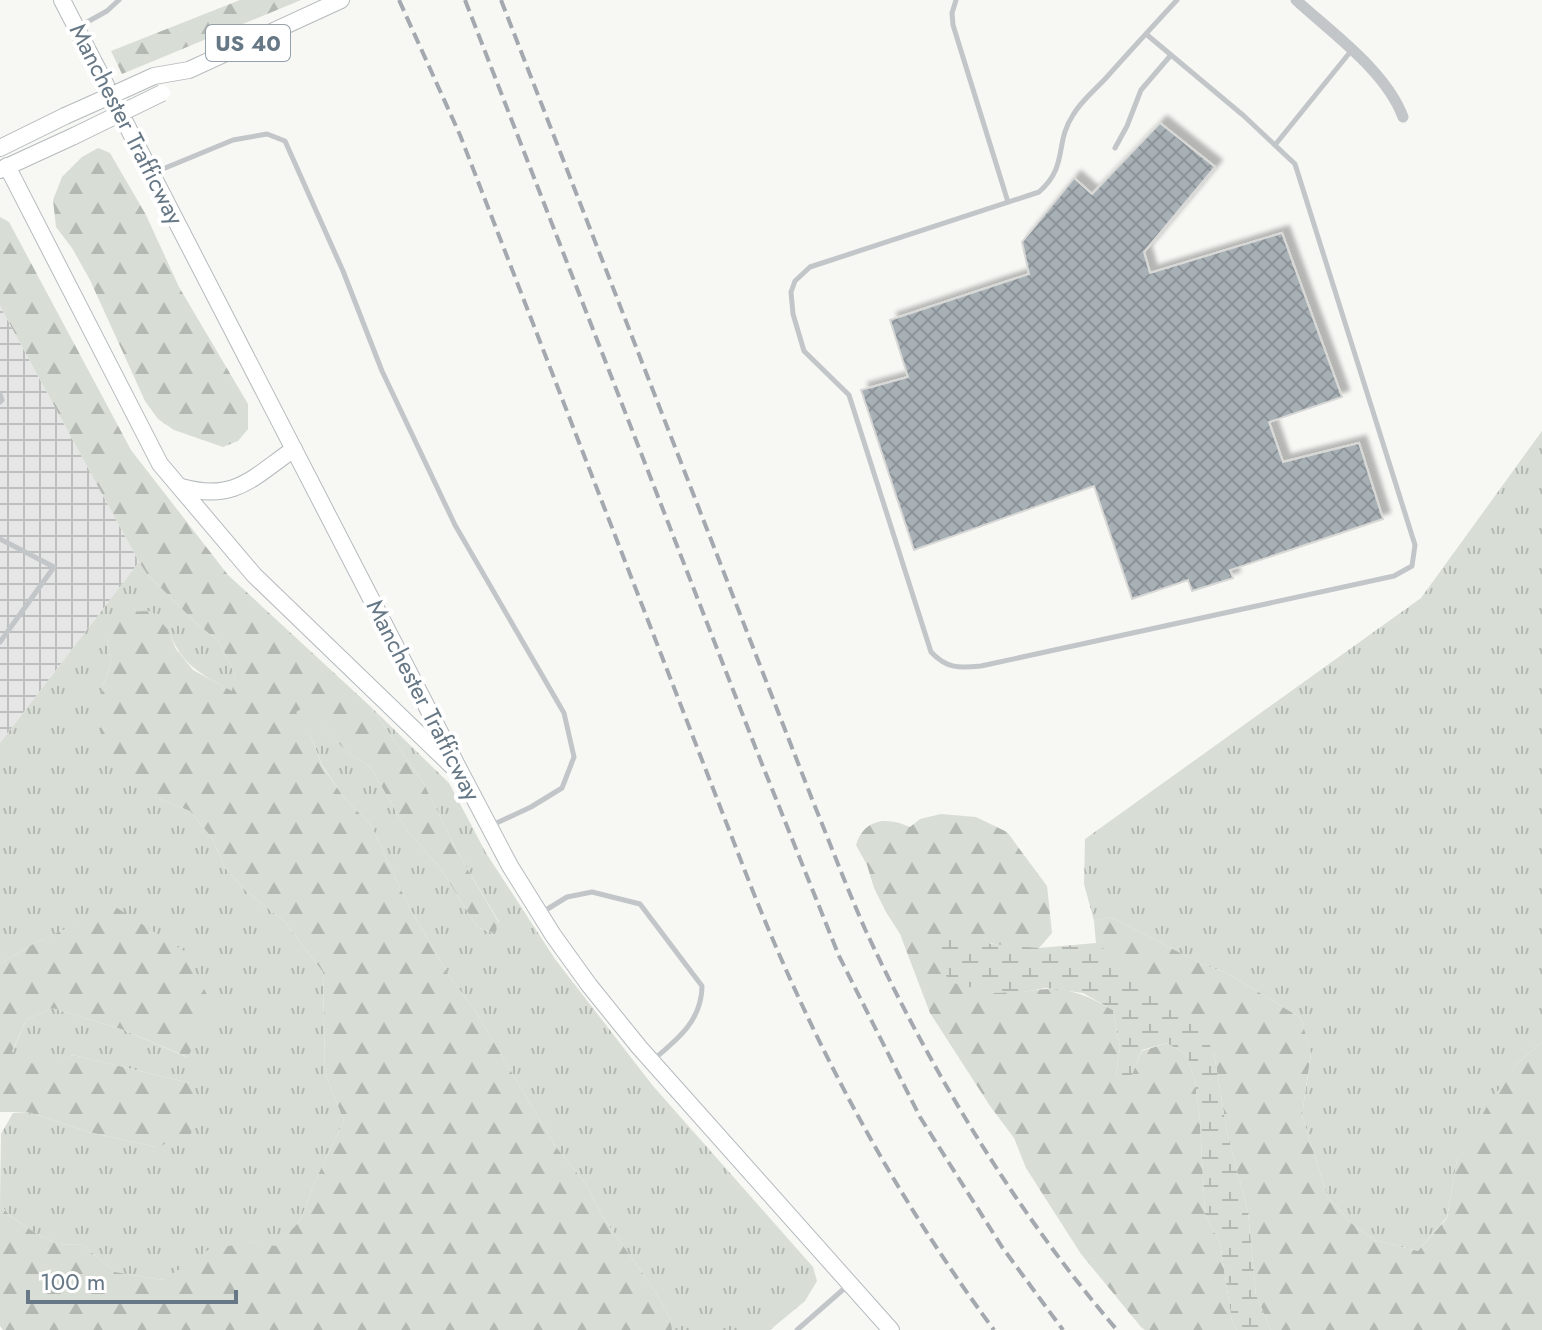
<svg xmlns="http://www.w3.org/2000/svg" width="1542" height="1330" font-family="Jost,sans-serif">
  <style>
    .industrial { fill: url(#industrial-grid) }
    .grass { fill: url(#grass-tufts) }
    .forest { fill: url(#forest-firs) }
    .wetland { fill: url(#wetland-marsh) }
    .building { fill: url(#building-cross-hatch); stroke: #d8d8d6; stroke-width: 2; filter: url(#shadow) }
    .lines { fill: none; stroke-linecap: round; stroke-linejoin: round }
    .secondary-casing { stroke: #b4babe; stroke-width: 18 }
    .primary-casing { stroke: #b5babd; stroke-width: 18 }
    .lane { stroke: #c2c6c9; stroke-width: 5 }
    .street { stroke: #c2c6c9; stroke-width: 11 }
    .secondary { stroke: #fff; stroke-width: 16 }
    .primary { stroke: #fff; stroke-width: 16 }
    .rail { stroke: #a3a9af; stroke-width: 4; stroke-dasharray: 12 6; stroke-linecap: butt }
    .primary-bridge-casing { stroke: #b5babd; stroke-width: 18; stroke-linecap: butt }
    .primary-bridge { stroke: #fff; stroke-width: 16 }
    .labels { text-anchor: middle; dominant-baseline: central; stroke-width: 8; stroke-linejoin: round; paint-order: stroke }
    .shield { fill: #fff; stroke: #94a0aa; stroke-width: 2 }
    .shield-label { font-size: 22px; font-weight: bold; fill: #667785 }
    .street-label { font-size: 24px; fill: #667785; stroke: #fff }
  </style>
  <defs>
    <pattern id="industrial-grid" width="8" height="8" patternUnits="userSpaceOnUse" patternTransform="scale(2)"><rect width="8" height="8" fill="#e5e6e5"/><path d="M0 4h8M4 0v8" fill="none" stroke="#bdbfbf"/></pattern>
    <pattern id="grass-tufts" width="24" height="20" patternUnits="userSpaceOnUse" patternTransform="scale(2)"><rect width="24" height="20" fill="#d8ded5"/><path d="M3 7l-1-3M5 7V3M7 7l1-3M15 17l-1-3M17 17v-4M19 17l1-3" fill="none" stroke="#b3b9b2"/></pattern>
    <pattern id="forest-firs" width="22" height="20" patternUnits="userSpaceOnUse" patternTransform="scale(2)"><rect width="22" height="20" fill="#d8ded5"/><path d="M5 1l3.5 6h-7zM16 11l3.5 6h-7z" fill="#b3b9b2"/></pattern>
    <pattern id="wetland-marsh" width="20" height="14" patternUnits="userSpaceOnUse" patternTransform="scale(2)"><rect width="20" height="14" fill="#d8ded5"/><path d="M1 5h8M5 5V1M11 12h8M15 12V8" fill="none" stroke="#b3b9b2"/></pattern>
    <pattern id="building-cross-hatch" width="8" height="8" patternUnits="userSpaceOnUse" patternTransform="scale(2)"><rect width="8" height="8" fill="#a7b0b5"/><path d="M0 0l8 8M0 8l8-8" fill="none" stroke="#8c9499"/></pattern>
    <filter id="shadow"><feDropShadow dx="7" dy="-7" stdDeviation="2" flood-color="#0004"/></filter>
  </defs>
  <rect width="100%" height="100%" fill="#f7f7f4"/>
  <path class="industrial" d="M0,306L139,562L0,743Z"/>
  <g class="grass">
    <path d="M1542,431V1042L1516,1064L1457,1160L1447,1217L1418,1251L1374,1240L1351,1223L1327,1196L1302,1115L1311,1054L1301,1018L1227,973L1202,964L1110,917L1094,921L1084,884L1085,839L1421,598Z"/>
    <path d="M139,562L147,574L198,625L219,641L235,674L233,692C199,672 184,668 168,630L107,638L111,663L103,686L155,797L190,811L212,838L225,868L245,890L284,921L323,972L325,1073L344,1121L317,1177L300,1221L276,1247L249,1242L163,1280L115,1272L83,1245L58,1244L37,1234L10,1216L0,1204L1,1134L13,1113L28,1112L89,1132L156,1147L190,1083L73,1055L37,1067L12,1053L26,1020L52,1008L121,1029L187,1057L114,907L35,943L0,964V743Z"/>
    <path d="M305,706L346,751L371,768L406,829L441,869L477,927L492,933L499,922L458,853L424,784L371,707L449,783L486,853L555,959L653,1086L813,1267L817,1281L805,1301L770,1330H672L671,1320L653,1288L603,1217L585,1183L556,1147L474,1009L448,974L408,905L371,825L345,799L322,765L312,739L295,712Z"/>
  </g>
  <g class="forest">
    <path d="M240,0H301L122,74L111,51Z"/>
    <path d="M98,148L110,153L146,215L179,287L248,404V429L238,441L223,447L174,430L158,419L145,401L90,280L72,248L56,227L53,200L62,177L82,157Z"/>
    <path d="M0,217L9,222L131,450L228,575L371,707L424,784L458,853L499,923L493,933L477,927L441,869L406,829L371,768L346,751L305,707L296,712L312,739L322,766L345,799L371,825L408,905L448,974L474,1009L556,1147L585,1183L603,1217L653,1288L671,1320L672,1330H3L0,1326V1204L10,1216L37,1234L58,1244L83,1245L115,1272L163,1280L208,1250L249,1242L276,1246L300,1221L317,1177L344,1121L325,1073L323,972L284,921L245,890L225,868L212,838L190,811L155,797L114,764L102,748L100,717L103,686L111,663L107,638L116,612L152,611L168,630L176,649L193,670L232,691L235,674L219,641L198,625L147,574L139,562L0,306Z"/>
    <path d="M941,814L976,817L1007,832L1047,886L1052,933L1039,948L1007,947L990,943L1023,992C1060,984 1082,992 1113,1010L1120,1047L1116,1075L1129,1081L1142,1051L1167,1043L1187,1055L1195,1082L1200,1121L1205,1214L1220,1243L1232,1321L1237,1330H1145L1141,1327L1081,1254L1026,1168L1014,1138L990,1106L930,1013L900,934L886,912L874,888L867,865L856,845C864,819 886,816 910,827L920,819Z"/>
    <path d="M114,906L184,951L213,1006L188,1057L121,1029L52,1008L26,1020L12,1052L37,1066L73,1055L190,1083L202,1106L190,1136L156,1147L89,1132L28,1112H0V964L35,943Z"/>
    <path d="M1110,917L1202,964L1227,973L1301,1018L1311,1053L1302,1115L1327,1196L1351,1223L1374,1240L1418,1251L1447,1218L1457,1160L1486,1108L1516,1064L1542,1042V1330H1271L1256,1295L1248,1212L1227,1132L1214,1053L1096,943L1094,921Z"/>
  </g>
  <path class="wetland" d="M949,940L1039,948L1096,943L1194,1016L1214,1053L1227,1132L1248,1212L1256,1295L1271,1330H1237L1232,1321L1220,1243L1205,1214L1200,1121L1195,1082L1187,1055L1167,1043L1142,1050L1129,1082L1116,1075L1120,1047L1113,1010L1083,993L1045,988L1023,992L993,993L950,982L931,950Z"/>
  <path class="building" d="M1160,123L1215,167L1144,252L1150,273L1282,233L1342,397L1269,422L1283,462L1359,443L1383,519L1230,570L1233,578L1192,591L1188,580L1132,599L1094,486L914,550L861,390L908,377L890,320L1029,274L1022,242L1074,178L1092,194Z"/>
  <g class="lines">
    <defs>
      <g id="secondary">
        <path d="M62,0L462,775L510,866L553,935L589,985L639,1047L891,1330"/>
        <path d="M7,166L160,464L254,575L452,766"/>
        <path d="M181,487C235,502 252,478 294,449"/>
      </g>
      <g id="primary">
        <path d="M121,91L154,76L189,70L341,0"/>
        <path d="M0,148L65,116"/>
        <path d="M0,170L74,136"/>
      </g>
    </defs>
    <use href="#secondary" class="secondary-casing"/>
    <use href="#primary" class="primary-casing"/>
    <g class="lane">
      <path d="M956,0L952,13L953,25L1008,202"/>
      <path d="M80,26L107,11L119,0"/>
      <path d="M1146,34L1244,116L1295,164L1415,545L1412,566L1394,576L981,666C959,668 947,669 931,652L849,395L804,351L793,314L791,292L795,281L810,267L1039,192C1069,165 1054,144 1073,115C1081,101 1095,90 1106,78C1129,52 1153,26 1177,0"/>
      <path d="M1275,145L1351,51"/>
      <path d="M1115,148L1127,126L1141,90L1171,55"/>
      <path d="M153,173L233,140L267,134L285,141L343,271L382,371L455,525L564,713L574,757L562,788L531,807L490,826"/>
      <path d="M0,394L2,400L0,402"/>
      <path d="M0,539L54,567L0,642"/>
      <path d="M541,913L567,897L592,892L640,904L702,986C702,1020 678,1039 653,1060"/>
      <path d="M797,1330L846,1287"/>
    </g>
    <path class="street" d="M1296,0C1332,33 1386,71 1403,117"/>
    <use href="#secondary" class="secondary"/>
    <use href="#primary" class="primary"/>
    <g class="rail">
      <path d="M399,0L460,135L750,884C813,1043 892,1192 994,1330"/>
      <path d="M465,0L756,749L839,956L920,1117L1002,1247L1063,1330"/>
      <path d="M501,0L812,799C830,843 846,886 865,929C931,1071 1015,1211 1117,1330"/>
    </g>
    <defs>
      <g id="primary-bridge">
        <path d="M65,116L121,91"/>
        <path d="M74,136L162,93"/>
      </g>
    </defs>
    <use href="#primary-bridge" class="primary-bridge-casing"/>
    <use href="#primary-bridge" class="primary-bridge"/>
  </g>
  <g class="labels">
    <rect class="shield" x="206" y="25" width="84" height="36" rx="6"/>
    <g class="shield-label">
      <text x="248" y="43">US 40</text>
    </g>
    <g class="street-label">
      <text transform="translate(127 124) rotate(63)">Manchester Trafficway</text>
      <text transform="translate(424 700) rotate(63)">Manchester Trafficway</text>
    </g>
  </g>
  <path d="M28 1290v12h208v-12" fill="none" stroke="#667785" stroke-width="4"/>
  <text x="40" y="1290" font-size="24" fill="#667785" stroke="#ffffff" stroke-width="6" paint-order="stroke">100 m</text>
</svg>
